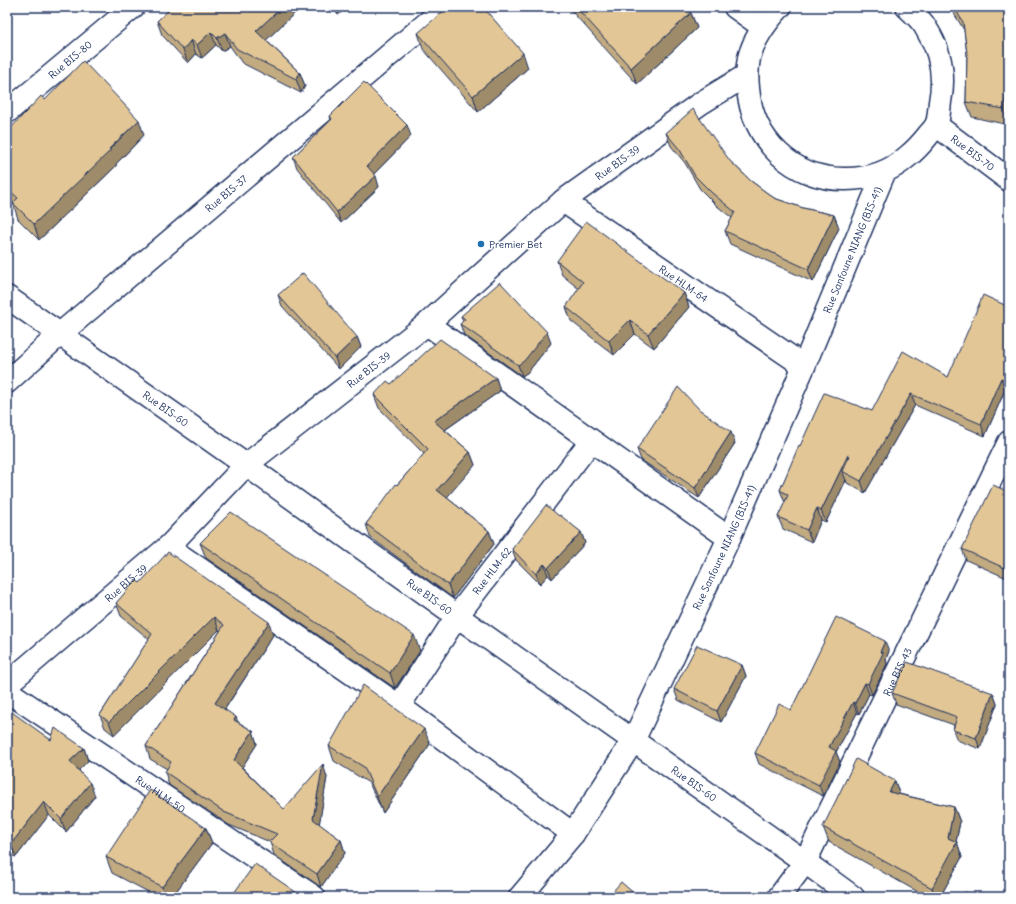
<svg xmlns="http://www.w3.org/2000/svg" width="1016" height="904" font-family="Delius,sans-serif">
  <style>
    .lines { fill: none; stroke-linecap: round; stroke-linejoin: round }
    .minor-casing { stroke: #1b2f5e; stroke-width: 25 }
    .minor { stroke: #fff; stroke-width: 22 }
    .wall { fill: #c2aa81; stroke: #1b2f5e }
    .shaded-wall { fill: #9e8b69; stroke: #1b2f5e }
    .building { fill: #e2c696; stroke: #1b2f5e }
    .poi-dot { fill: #1f6fb2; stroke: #fff; stroke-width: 1.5 }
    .labels { text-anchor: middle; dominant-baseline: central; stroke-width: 3.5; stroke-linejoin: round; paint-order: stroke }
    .street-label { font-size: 10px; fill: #1b2f5e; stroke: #fff }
    .poi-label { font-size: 10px; fill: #1b2f5e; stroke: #fff; text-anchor: start }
  </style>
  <rect width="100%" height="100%" fill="#fff"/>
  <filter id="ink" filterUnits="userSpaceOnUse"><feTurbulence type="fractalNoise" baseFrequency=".025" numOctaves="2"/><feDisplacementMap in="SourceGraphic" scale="8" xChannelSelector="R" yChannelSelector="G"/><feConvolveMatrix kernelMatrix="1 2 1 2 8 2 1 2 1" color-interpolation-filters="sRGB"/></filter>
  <g filter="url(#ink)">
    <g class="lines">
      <defs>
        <g id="minor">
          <path d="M735,7L763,27"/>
          <path d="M780,7C766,22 754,38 749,58C747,68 747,78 748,88C752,140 793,180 846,179C869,179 890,172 907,157C916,150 923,142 930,133C932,131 934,128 936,126C939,120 939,109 940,102C945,76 941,52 927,30C925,26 923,23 920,20C916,15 911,11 907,7"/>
          <path id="s1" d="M7,112L133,7"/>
          <path id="s2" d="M936,125L1009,180"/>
          <path id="s3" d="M563,201L804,366"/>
          <path id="s4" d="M7,297L246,465L457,616L805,862L853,897"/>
          <path d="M427,324L729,538"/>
          <path id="s5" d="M7,382L60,334L446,7"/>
          <path d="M168,547L399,706L573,834"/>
          <path id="s6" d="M7,684L168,547L246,465L427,324L563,201L701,103L747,75"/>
          <path id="s7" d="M7,691L314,897"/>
          <path id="s8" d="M399,706L457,616L591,441"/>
          <path id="s9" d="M520,897L573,834L633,741L729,538L804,366L884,173"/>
          <path id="s10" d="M779,897L805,862L1009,442"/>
        </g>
      </defs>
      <use href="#minor" class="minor-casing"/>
      <use href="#minor" class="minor"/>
    </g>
    <g class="wall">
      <path d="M301,7L266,40L300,73L305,86L301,93L242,63L230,46L222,51L216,45L202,58L196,54L188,63L162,35L157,21Z"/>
      <path d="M332,7H347L338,15Z"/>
      <path d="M568,7H684L691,13L697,28L637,84Z"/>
      <path d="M950,7H1002L1009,24V125L972,117L966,102L967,54L964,30Z"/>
      <path d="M418,33L528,68L478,112L423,49Z"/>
      <path d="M45,100L144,135L116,164V166L39,240L18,219L13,203L7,198V132Z"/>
      <path d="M330,116L411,136L374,174L379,187L341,223L297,168L293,157L331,120Z"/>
      <path d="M666,133L730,161L751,181L774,198L803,208L834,215L839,228L813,282L730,244L725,231L732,218L717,206L700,189L685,163L671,146Z"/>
      <path d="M557,261L684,293L689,307L654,348L635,334L614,355L571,321L566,307L579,289L562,275Z"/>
      <path d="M278,295L357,337L361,347L339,369L282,306Z"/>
      <path d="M1009,307V392L1005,390L985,436L915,405L865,493L847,483L846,480L826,522L821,520L812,542L783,529L778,517L785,503L780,490L800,446L872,411L948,377Z"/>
      <path d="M461,316L551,343L528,372L522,376L464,335L460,324L463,321Z"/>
      <path d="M496,378L500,391L445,430L470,452L475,465L446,497L489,531L494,544L453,598L370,537L366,524L397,485L424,454L379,408L374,395L391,384Z"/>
      <path d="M700,410L735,443L699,498L641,460L637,449Z"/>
      <path d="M1009,492V579L966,560L962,549Z"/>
      <path d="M559,516L581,532L585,543L552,579L548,575L540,584L516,560L512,549Z"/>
      <path d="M200,543L420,651L395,688L206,558Z"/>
      <path d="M140,583L273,635L225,709L238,722L253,731L257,744L242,767L284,809L327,777L319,824L341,840L345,853L321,887L274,855L270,842L229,825L169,785L165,772L167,769L150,759L146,746L220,631L219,630L114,735L105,728L100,715L149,639L121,616L116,603Z"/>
      <path d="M889,651L886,659L887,664L872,695L869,694L859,714L857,713L836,752L840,762L823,796L759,764L755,753L791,710Z"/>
      <path d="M742,665L746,676L721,722L678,700L674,689Z"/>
      <path d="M892,693H993L997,704L980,749L957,740L953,730L954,725L896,704Z"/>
      <path d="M7,711L51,740L84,748L88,761L79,770L95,796L66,832L49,815L16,857L7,854Z"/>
      <path d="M430,744L383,813L369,783L334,761L329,746Z"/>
      <path d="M895,781L899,794L954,807L960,822L956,842H957L962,857L940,897H927L829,842L823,827Z"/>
      <path d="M206,828L212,843L172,897H158L112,873L106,857Z"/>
    </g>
    <g class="shaded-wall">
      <path d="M282,7H301L261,45L256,31Z"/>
      <path d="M335,7H347L338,15Z"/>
      <path d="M1004,10L1009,24V31Z"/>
      <path d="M691,13L697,28L637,84L631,68Z"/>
      <path d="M211,32L216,45L202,58L197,45Z"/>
      <path d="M225,33L230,46L222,51L217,38Z"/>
      <path d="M191,40L196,54L188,63L183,50Z"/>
      <path d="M523,53L528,68L478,112L473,96Z"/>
      <path d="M300,73L305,86L301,93L296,79Z"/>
      <path d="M1009,75V124L1004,109Z"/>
      <path d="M139,120L144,135L116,164V166L39,240L34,224Z"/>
      <path d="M407,125L411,136L371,177L367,166Z"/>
      <path d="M376,176L379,187L341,223L337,212Z"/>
      <path d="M834,215L839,228L813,282L808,269Z"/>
      <path d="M684,293L689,307L654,348L648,334Z"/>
      <path d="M630,320L635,334L614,355L609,341Z"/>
      <path d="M547,332L551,343L528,372L522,376L518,365Z"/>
      <path d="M357,337L361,347L339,369L335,358Z"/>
      <path d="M496,378L500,391L439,434L434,421Z"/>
      <path d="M1001,378L1005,390L985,436L981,424Z"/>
      <path d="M911,394L915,405L865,493L861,481Z"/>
      <path d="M731,432L735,443L699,498L695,488Z"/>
      <path d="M470,452L475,465L442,503L437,490Z"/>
      <path d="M848,455L852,467L842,471L846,480L826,522L821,511Z"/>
      <path d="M817,508L821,520L812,542L807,530Z"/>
      <path d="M489,531L494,544L453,598L448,585Z"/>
      <path d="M581,532L585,543L552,579L548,568Z"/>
      <path d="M544,564L548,575L540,584L536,574Z"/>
      <path d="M214,617L219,630L114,735L109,722Z"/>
      <path d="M269,622L273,635L220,716L215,703Z"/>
      <path d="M7,635L12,648L7,652Z"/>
      <path d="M414,635L420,651L395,688L390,673Z"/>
      <path d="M885,641L889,651L886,659L887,664L872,695L868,684L880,652Z"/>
      <path d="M742,665L746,676L721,722L717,711Z"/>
      <path d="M865,683L869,694L859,714L855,703Z"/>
      <path d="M993,693L997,704L980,749L976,738Z"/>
      <path d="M853,702L857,713L836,752L840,762L823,796L819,785L829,747Z"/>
      <path d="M236,717L241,730L234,720Z"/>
      <path d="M424,729L430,744L383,813L377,797Z"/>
      <path d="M253,731L257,744L239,772L234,760Z"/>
      <path d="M84,748L88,761L75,774L70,761Z"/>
      <path d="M323,764L327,777L318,832L313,819Z"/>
      <path d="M895,781L900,796L889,792Z"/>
      <path d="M90,783L95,796L66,832L61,819Z"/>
      <path d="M44,802L49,815L16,857L11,844Z"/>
      <path d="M954,807L960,822L955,847L957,842L962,857L940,897H935L932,888L948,838Z"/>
      <path d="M206,828L212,843L172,897H166L162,887Z"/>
      <path d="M341,840L345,853L321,887L317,874Z"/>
    </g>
    <g class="building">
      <path d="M172,7H282L256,31L300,73L296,79L237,49L225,33L217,38L211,32L197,45L191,40L183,50L157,21Z"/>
      <path d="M448,7H483L523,53L473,96L418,33Z"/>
      <path d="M576,7H684L691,13L631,68Z"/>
      <path d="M954,7H1002L1004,10L1009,31V75L1004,109L966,102L967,54L963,22Z"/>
      <path d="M83,61L139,120L109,149L111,150L34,224L13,203L18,198L7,188V132L41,96L45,100Z"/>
      <path d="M364,82L407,125L367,166L376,176L337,212L293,157L332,119L330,116Z"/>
      <path d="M693,109L730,161L751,181L774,198L803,208L834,215L808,269L725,231L735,212L712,193L695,176L680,150L666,133Z"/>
      <path d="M586,221L684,293L648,334L630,320L609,341L566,307L583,282L557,261Z"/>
      <path d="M303,273L357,337L335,358L278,295Z"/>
      <path d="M500,282L547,332L524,361L518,365L460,324L465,319L461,316Z"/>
      <path d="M983,295L1009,307V382L1001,378L981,424L911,394L861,481L842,471L850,456L848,455L821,511L817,508L807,530L778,517L788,495L780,490L799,445L800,446L824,393L872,411L903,351L948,377Z"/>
      <path d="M440,339L496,378L434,421L470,452L437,490L489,531L448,585L366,524L396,484L397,485L428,449L374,395L387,381L391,384Z"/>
      <path d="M678,387L700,410L731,432L695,488L637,449Z"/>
      <path d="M993,485L1009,492V570L962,549Z"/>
      <path d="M546,505L559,516L560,515L581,532L548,568L544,564L536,574L512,549Z"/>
      <path d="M231,512L414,635L390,673L200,543Z"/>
      <path d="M168,552L269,622L215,703L236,717L234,720L253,731L234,760L284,809L323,764L313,819L341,840L317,874L269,842L277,834L224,812L165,772L171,762L146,746L224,625L214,617L109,722L100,715L152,634L116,603L136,580L140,583Z"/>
      <path d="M836,617L885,641L880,652L883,653L868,684L865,683L855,703L853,702L829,747L836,751L819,785L755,753L779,704L791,710Z"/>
      <path d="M697,645L742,665L717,711L674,689Z"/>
      <path d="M907,662L993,693L976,738L953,730L957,717L892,693Z"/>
      <path d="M363,685L424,729L377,797L364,767L329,746Z"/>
      <path d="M9,710L51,740L55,728L84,748L70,761L90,783L61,819L44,802L11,844L7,843V711Z"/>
      <path d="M856,759L895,781L889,792L954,807L948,838L957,842L932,888L823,827Z"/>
      <path d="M150,790L206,828L162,887L106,857Z"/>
      <path d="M255,864L303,897H305H231Z"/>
      <path d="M621,882L638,897H608Z"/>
      <path d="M965,892L977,897H963Z"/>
    </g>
  </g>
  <circle class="poi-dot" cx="481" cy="244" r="4"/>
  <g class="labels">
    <g class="street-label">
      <text stroke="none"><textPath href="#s1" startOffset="82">Rue BIS-80</textPath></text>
      <text stroke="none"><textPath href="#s2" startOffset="46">Rue BIS-70</textPath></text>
      <text stroke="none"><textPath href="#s6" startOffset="804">Rue BIS-39</textPath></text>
      <text stroke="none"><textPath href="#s5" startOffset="289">Rue BIS-37</textPath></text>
      <text stroke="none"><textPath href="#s9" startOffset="731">Rue Sanfoune NIANG (BIS-41)</textPath></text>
      <text stroke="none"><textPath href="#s3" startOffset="146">Rue HLM-64</textPath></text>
      <text stroke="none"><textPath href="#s6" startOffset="480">Rue BIS-39</textPath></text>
      <text stroke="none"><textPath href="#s4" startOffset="194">Rue BIS-60</textPath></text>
      <text stroke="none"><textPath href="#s9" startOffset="407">Rue Sanfoune NIANG (BIS-41)</textPath></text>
      <text stroke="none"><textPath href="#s8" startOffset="164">Rue HLM-62</textPath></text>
      <text stroke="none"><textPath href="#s6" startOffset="156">Rue BIS-39</textPath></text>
      <text stroke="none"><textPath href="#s4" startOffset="518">Rue BIS-60</textPath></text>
      <text stroke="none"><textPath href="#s10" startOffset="255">Rue BIS-43</textPath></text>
      <text stroke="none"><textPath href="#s4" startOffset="842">Rue BIS-60</textPath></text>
      <text stroke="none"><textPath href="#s7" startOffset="185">Rue HLM-50</textPath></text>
    </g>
    <g class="poi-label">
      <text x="489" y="244">Premier Bet</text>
    </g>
  </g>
  <rect width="1016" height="904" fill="none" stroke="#fff" stroke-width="24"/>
  <rect x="12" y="12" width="992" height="880" fill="none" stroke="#1b2f5e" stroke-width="1.5" filter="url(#ink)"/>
</svg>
